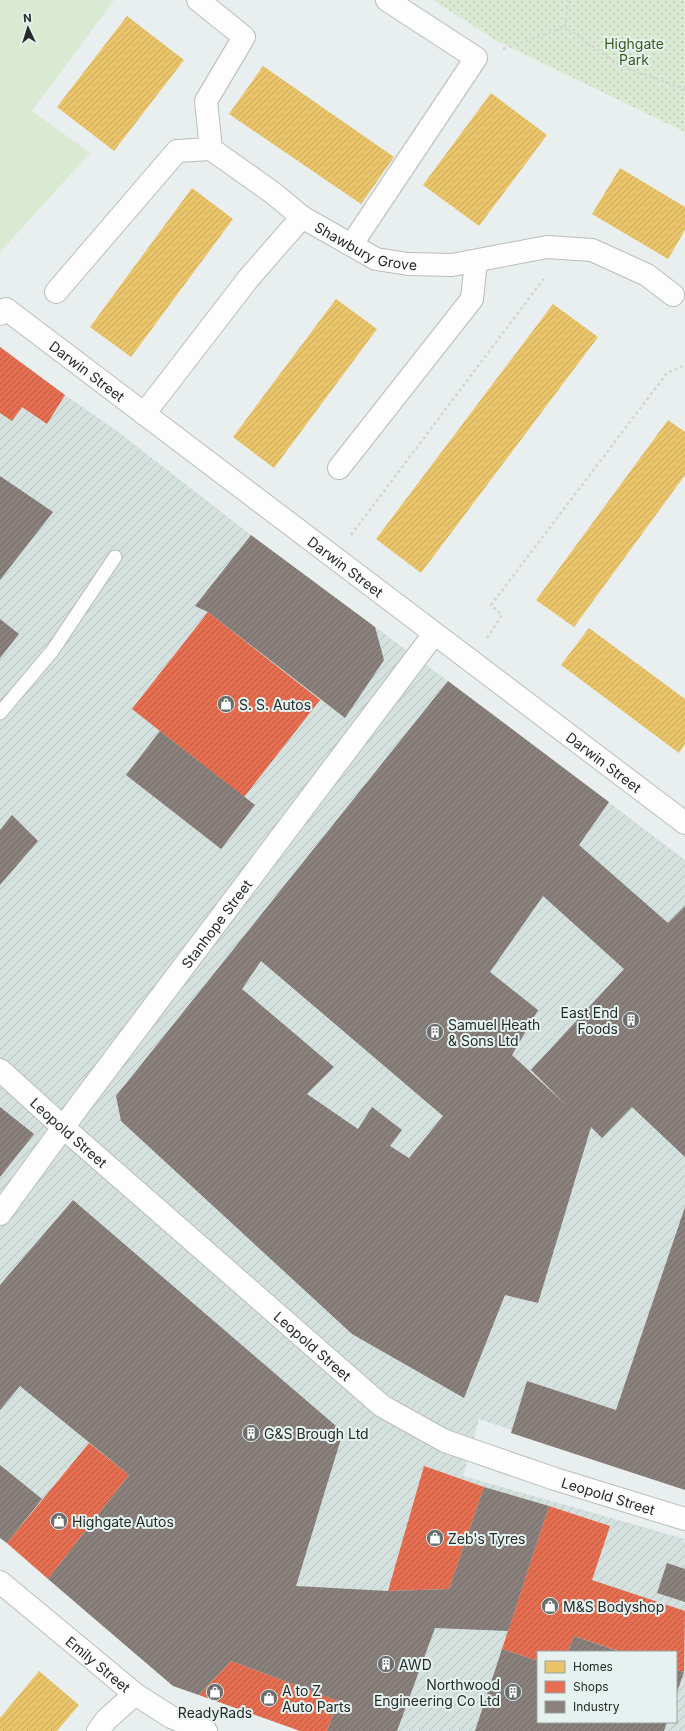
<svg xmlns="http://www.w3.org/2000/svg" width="685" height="1731" font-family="Inter,sans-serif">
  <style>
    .industrial { fill: url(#industrial-furrows); fill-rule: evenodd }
    .grass { fill: #daead2 }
    .park { fill: url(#park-dots) }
    .homes { fill: url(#homes-hatch) }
    .shops { fill: url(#shops-hatch) }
    .industry { fill: url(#industry-hatch); fill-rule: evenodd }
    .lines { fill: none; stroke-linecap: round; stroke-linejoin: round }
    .service-casing { stroke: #b9bdbc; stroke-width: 15 }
    .minor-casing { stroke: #b9bdbc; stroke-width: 24 }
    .path { stroke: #d4d6d5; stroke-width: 2.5; stroke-dasharray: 3 3; stroke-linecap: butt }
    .service { stroke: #fcfdfc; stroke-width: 13 }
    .minor { stroke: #fcfdfc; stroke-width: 22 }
    .labels { text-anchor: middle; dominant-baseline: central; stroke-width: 4; stroke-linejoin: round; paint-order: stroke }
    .park-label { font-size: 14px; fill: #3b5c1a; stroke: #e6f2ef }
    .street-label { font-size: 14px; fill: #252a29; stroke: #e6f2ef }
    .poi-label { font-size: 14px; fill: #252a29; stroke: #e6f2ef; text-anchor: start }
  </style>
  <defs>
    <pattern id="industrial-furrows" width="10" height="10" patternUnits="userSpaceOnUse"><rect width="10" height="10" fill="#d4e1de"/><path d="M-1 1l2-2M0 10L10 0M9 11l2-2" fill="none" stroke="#b6c1be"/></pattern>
    <pattern id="park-dots" width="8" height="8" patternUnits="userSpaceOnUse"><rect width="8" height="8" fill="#daead2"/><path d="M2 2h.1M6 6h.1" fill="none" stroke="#bbc9b4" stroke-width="1.8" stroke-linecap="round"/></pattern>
    <pattern id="homes-hatch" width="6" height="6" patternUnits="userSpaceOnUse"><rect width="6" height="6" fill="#e9c46a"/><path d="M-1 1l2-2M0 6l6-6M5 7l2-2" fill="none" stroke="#c8a95c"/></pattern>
    <pattern id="shops-hatch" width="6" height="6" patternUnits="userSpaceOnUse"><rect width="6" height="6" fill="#e76f51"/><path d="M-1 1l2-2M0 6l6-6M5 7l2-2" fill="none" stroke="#bb5b43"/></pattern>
    <pattern id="industry-hatch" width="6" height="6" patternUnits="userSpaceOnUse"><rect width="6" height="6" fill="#8a817c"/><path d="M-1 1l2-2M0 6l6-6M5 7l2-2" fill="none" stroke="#716a66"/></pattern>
  </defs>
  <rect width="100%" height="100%" fill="#e9efee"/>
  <path class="industrial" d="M0,347L65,395L117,431L251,535L448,681L685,860V1488L479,1419L463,1476L685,1539V1731H300L173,1686L0,1538ZM538,1652H676V1722H538Z"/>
  <path class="grass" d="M0,0H114L32,111L90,153L0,252Z"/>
  <path class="park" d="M433,0H685V132L497,41Z"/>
  <g class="homes">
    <path d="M127,16L184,60L114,151L57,107Z"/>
    <path d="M263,66L394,157L361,204L229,114Z"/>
    <path d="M491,93L547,135L479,226L423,185Z"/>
    <path d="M620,168L685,207V230L668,259L592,214Z"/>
    <path d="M192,188L233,219L131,357L90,327Z"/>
    <path d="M336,299L377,329L274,468L233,437Z"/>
    <path d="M553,304L598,337L421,573L376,539Z"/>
    <path d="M668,420L685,432V475L574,627L536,600Z"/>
    <path d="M589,628L685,699V744L679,753L561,665Z"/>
    <path d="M39,1671L79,1705L57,1731H0V1718Z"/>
  </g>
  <g class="shops">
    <path d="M0,347L65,395L47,424L22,407L12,421L0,413Z"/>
    <path d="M208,612L320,700L244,797L132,709Z"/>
    <path d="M89,1443L129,1475L48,1579L7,1543Z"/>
    <path d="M424,1466L484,1487L449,1589L388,1591Z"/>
    <path d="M549,1506L610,1526L592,1580L685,1611L684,1672L676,1670V1652H622L574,1636L568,1652H538V1661L502,1649Z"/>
    <path d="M231,1661L338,1701L327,1731H300L199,1695Z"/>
  </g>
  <g class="industry">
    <path d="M0,476L53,512L0,580Z"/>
    <path d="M251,535L375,627L384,660L345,718L208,612L195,606Z"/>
    <path d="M0,619L19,634L0,658Z"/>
    <path d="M448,681L609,802L579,845L668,923L685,906V1157L632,1107L602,1138L591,1127L538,1303L505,1295L464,1398L352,1334L121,1121L116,1096ZM543,896L624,969L531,1070L565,1104L512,1055L538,1010L490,972ZM261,961L443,1116L409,1158L390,1146L402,1130L372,1107L358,1129L307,1094L334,1067L242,989Z"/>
    <path d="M160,731L255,805L221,849L126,775Z"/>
    <path d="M12,815L38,841L0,885V830Z"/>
    <path d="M0,1107L34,1134L0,1177Z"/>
    <path d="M73,1200L343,1432L296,1586L388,1591L449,1589L484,1487L549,1506L508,1631L435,1628L397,1731H327L338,1701L231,1661L199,1695L173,1686L48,1579L129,1475L20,1386L0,1410V1285Z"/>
    <path d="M685,1207V1490L511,1433L527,1381L616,1410Z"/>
    <path d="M0,1465L42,1499L7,1543L0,1538Z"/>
    <path d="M667,1563L685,1569V1602L657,1593Z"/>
    <path d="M574,1636L621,1652H568Z"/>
    <path d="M502,1649L538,1661V1722H667L664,1731H475Z"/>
    <path d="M676,1670L684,1672L676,1695Z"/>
  </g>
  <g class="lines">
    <defs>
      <path id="service" d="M0,713L53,650L115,557"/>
      <g id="minor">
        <path d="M198,0L244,37L206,101L211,149L273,193L302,217"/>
        <path d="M352,244L476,58L387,0"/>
        <path d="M56,292L177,151L211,149"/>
        <path id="s1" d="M0,314L6,309L685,823"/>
        <path id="s2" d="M144,414L248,279L302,217L376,259L408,264L452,265L547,247L592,250L647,275L673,295"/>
        <path d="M339,468L472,299L476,261"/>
        <path id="s3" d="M0,1070L64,1128L382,1406L445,1441L555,1479L685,1519"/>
        <path id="s4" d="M0,1214L81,1103L434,634"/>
        <path id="s5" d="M0,1582L135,1694L171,1717L206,1731"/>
        <path d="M98,1731L106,1720L135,1694"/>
      </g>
    </defs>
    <use href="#service" class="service-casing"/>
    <use href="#minor" class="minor-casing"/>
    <g class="path">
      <path d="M568,0L565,27L619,65L685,89"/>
      <path d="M503,49L565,27"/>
      <path d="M351,535L545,277"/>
      <path d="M487,638L502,615L491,605L667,373L685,365"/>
    </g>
    <use href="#service" class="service"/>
    <use href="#minor" class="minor"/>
  </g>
  <defs>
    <symbol id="shop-disc" viewBox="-11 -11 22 22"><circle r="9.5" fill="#6a6f6e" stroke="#e6f2ef"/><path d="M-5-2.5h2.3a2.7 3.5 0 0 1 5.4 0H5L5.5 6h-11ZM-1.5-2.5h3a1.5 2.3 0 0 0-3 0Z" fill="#fff"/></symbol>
    <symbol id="building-disc" viewBox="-11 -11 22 22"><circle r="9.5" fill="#6a6f6e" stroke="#e6f2ef"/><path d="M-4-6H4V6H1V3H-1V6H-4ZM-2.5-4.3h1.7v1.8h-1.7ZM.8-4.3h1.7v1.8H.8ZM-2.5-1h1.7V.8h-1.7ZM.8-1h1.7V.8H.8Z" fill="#fff"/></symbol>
  </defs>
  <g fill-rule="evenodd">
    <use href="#shop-disc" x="216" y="694" width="20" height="20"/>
    <use href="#building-disc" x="621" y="1010" width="20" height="20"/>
    <use href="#building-disc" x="425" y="1022" width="20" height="20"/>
    <use href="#building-disc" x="241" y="1423" width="20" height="20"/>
    <use href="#shop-disc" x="49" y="1511" width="20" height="20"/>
    <use href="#shop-disc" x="425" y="1528" width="20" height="20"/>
    <use href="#shop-disc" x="540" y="1596" width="20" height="20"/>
    <use href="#building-disc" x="376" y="1654" width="20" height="20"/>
    <use href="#shop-disc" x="205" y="1682" width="20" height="20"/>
    <use href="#building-disc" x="503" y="1682" width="20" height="20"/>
    <use href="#shop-disc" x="259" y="1688" width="20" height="20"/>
  </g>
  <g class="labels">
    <g class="park-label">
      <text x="634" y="43">Highgate<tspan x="634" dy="16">Park</tspan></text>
    </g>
    <g class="street-label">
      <text stroke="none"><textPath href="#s2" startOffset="324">Shawbury Grove</textPath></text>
      <text stroke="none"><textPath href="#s1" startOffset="110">Darwin Street</textPath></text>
      <text stroke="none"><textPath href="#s1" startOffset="434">Darwin Street</textPath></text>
      <text stroke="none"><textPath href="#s1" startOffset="758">Darwin Street</textPath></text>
      <text stroke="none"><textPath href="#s4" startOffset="362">Stanhope Street</textPath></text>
      <text stroke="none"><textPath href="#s3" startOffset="93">Leopold Street</textPath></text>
      <text stroke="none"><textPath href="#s3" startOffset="417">Leopold Street</textPath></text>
      <text stroke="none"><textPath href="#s3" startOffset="753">Leopold Street</textPath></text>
      <text stroke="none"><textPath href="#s5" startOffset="128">Emily Street</textPath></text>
    </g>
    <g class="poi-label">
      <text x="239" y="704">S. S. Autos</text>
      <text x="618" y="1012" text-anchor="end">East End<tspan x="618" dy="16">Foods</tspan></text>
      <text x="448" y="1024">Samuel Heath<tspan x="448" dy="16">&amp; Sons Ltd</tspan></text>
      <text x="264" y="1433">G&amp;S Brough Ltd</text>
      <text x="72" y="1521">Highgate Autos</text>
      <text x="448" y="1538">Zeb's Tyres</text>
      <text x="563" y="1606">M&amp;S Bodyshop</text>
      <text x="399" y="1664">AWD</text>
      <text x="500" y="1684" text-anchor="end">Northwood<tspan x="500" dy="16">Engineering Co Ltd</tspan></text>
      <text x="282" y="1690">A to Z<tspan x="282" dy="16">Auto Parts</tspan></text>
      <text x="215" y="1712" text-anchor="middle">ReadyRads</text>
    </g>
  </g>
  <rect x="537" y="1651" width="140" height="72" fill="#e6f2ef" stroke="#99a2a0"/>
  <rect x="545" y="1661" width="20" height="12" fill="#e9c46a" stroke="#99a2a0"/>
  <text x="573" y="1671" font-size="12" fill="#252a29">Homes</text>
  <rect x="545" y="1681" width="20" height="12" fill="#e76f51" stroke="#99a2a0"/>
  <text x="573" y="1691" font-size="12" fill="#252a29">Shops</text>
  <rect x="545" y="1701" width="20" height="12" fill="#8a817c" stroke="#99a2a0"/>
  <text x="573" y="1711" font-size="12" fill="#252a29">Industry</text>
  <g transform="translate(28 28) rotate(356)" stroke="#e6f2ef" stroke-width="3" paint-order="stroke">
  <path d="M0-3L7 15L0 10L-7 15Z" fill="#252a29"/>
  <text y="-6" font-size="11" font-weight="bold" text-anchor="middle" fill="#252a29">N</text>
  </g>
</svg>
